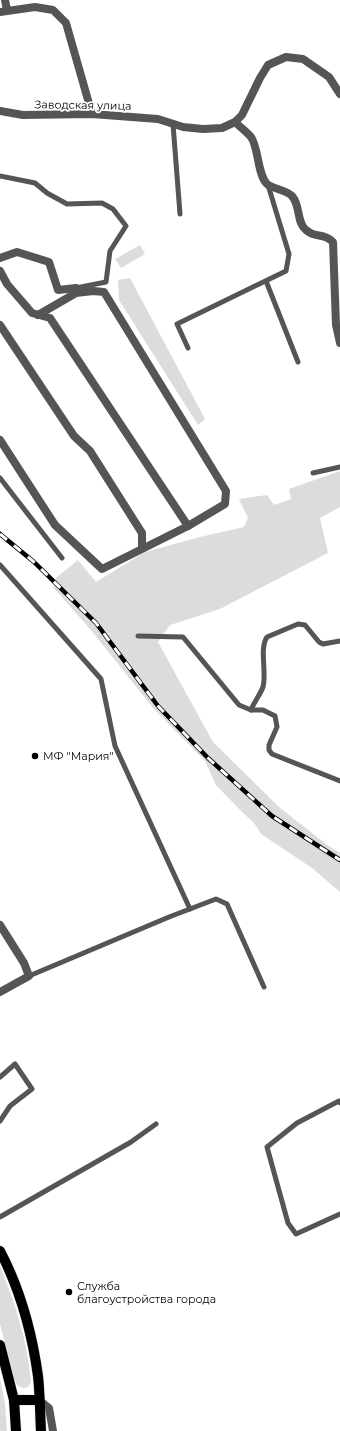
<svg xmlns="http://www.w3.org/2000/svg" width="340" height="1431" font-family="Montserrat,sans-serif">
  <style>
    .green { fill: #dcdcdc }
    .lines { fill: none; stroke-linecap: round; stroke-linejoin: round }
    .primary-casing { stroke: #dbdbdb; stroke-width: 11 }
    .service { stroke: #555; stroke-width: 5 }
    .minor { stroke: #555; stroke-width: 8 }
    .primary { stroke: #000; stroke-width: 10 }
    .rail-casing { stroke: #000; stroke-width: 4.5 }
    .rail { stroke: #fff; stroke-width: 3; stroke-dasharray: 9; stroke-linecap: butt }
    .poi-dot { fill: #000; stroke: #fff; stroke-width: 1.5 }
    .labels { text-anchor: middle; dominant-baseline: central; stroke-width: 3.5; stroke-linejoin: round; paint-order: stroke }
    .street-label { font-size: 11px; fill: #000; stroke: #fff }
    .poi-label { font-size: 11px; fill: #000; stroke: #fff; text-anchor: start }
  </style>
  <rect width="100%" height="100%" fill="#fff"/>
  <g class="green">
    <path d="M140,245L145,254L121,268L115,259Z"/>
    <path d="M130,278L205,419L198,425L119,300L118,280Z"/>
    <path d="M340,471V507L320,518L328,553L220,609L170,625L158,642L213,742L279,807L326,844L340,853V892L312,868L261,834L254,823L242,812L216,785L205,761L154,709L90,629L53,587L56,578L78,560L96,582L145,552L200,537L244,527L248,518L239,499L267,495L274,505L291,499L289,489Z"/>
    <path d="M0,1266C16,1305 27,1340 31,1382L28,1387L23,1388L18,1386L15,1381L0,1324Z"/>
    <path d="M0,1378L5,1404L7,1431H0Z"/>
  </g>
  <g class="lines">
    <defs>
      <g id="primary">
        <path d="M0,1251C20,1289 32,1333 38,1376C40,1394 40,1413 41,1431"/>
        <path d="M0,1345L14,1400L16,1431"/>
        <path d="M14,1400H39"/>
      </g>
    </defs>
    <use href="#primary" class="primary-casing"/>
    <g class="service">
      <path d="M173,124L180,214"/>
      <path d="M0,176L35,183L47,193L67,204L102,203L113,209L126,226L110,251L106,282L76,288"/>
      <path d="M266,281L298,362"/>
      <path d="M188,348L177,324L286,271L289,254L268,185"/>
      <path d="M313,473L340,467"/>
      <path d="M0,478L62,558"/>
      <path d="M0,565L101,679L115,746L190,909"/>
      <path d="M138,636L183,637L239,705L251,710H263L275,716L277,727L269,745V750L272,754L340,781"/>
      <path d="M251,710C254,702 260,695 263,687C267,672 259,649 267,637L298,624L305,625L319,642L323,644L340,641"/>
      <path d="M29,976L169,917L216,899L227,904L264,987"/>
      <path d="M0,1077L15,1064L32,1089L10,1106L0,1121"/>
      <path d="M340,1103L339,1101L297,1123L267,1147L288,1223L296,1234L340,1214"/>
      <path d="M0,1217L131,1142L156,1124"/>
    </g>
    <g class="minor">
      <path d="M5,0L7,10"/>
      <path d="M0,12L35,7L53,10L66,23L92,114"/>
      <path d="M0,111L23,115L92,114L158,119L183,127L203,129L222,128L235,122L242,115L260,78L268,65L286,57L303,59L329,77L340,94"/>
      <path d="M235,122C240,127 247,132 251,137C259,148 257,174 267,184C273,189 287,190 292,196C301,206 296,222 306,230C316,239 323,232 333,242L336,325L340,343"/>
      <path d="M0,258L17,252L49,262L58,290L76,288"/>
      <path d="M0,271L7,284L32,313L50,318L188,526L102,569L55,525L0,440"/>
      <path d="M38,315L76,293L93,291L104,292L226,491L225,504L188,526"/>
      <path d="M0,325L74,436L90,451L142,533V548"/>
      <path d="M0,925L24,963L29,976L0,992"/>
      <path d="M39,1400L49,1408L53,1431"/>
    </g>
    <use href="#primary" class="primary"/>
    <defs>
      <path id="rail" d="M0,534L34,562L96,623L158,706L208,758L272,816L340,860"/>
    </defs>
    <use href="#rail" class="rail-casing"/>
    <use href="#rail" class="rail"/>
  </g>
  <g class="poi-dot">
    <circle cx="35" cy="756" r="4"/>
    <circle cx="69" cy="1292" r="4"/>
  </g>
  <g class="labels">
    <g class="street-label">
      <text transform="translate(83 105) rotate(1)">Заводская улица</text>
    </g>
    <g class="poi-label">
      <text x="43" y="756">МФ "Мария"</text>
      <text x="77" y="1286">Служба<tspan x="77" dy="13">благоустройства города</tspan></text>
    </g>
  </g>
</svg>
